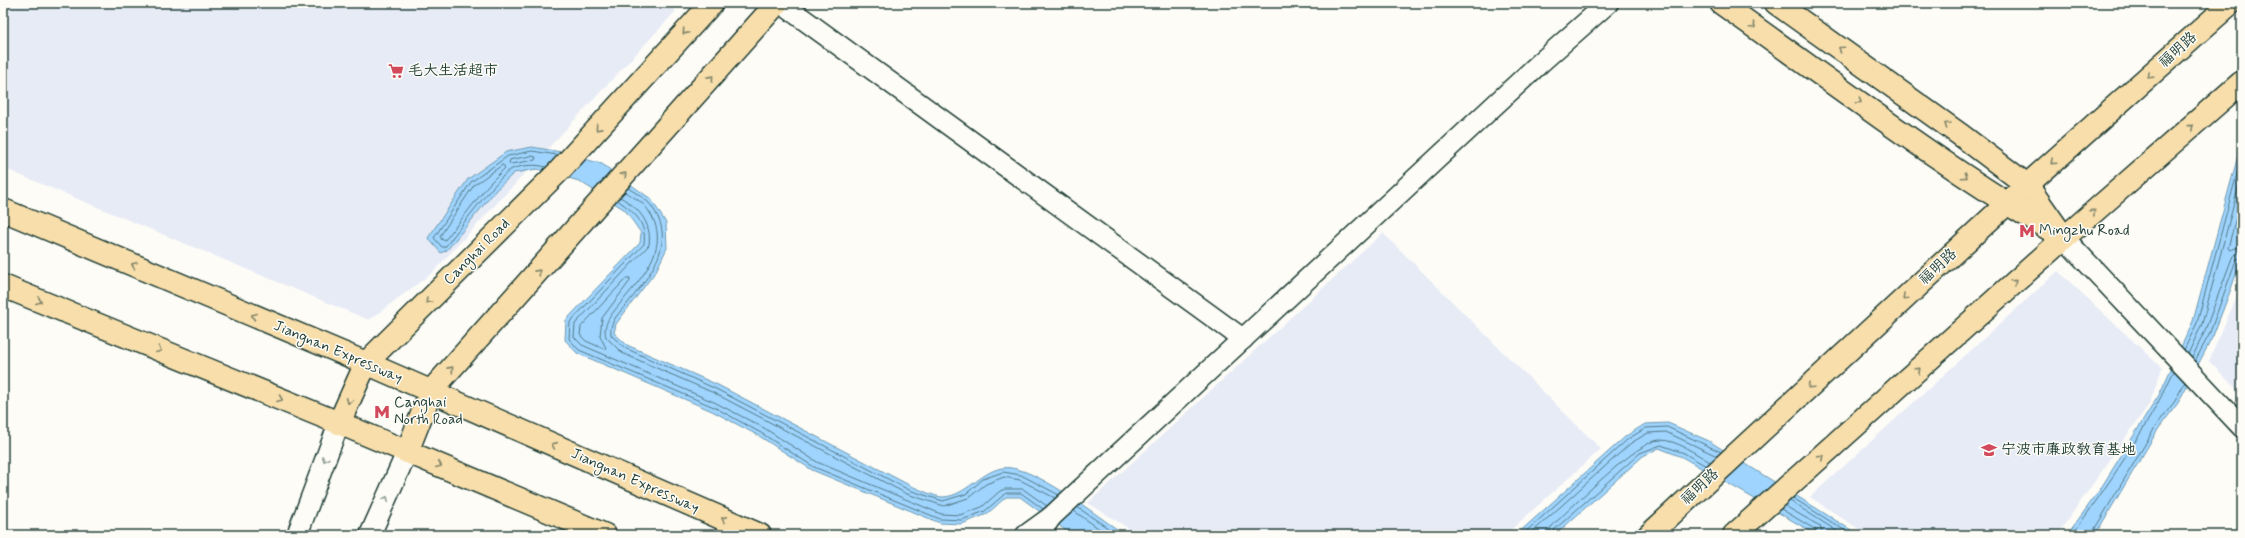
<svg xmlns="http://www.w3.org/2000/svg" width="2245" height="538" font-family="Mynerve,'LXGW WenKai TC',sans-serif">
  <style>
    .built { fill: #e7ebf6 }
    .water { fill: #9fd4fe; stroke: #6c98ad }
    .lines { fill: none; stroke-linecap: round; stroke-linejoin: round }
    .shore { stroke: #527985; stroke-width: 1 }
    .minor-casing { stroke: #1f3d34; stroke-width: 23 }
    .major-casing { stroke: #1f3d34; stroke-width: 25 }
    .minor { stroke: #fdfcf7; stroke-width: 20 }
    .major { stroke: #f8deab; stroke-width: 22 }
    .oneway { stroke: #81856a }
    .oneway2 { stroke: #8e9c96 }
    .labels { text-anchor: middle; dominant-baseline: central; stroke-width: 3; stroke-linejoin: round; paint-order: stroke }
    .street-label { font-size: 15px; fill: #1f3d34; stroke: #fdfcf7 }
    .poi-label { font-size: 15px; fill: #1f3d34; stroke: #fdfcf7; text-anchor: start }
  </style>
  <rect width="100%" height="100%" fill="#fdfcf7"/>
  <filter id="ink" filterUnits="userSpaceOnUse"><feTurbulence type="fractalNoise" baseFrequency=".025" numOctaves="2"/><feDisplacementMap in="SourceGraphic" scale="8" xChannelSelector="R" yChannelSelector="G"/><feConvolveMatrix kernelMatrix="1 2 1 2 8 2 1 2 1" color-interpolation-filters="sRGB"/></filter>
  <g filter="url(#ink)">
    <g class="built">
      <path d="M3,3H673L675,12L432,273L369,320L3,168Z"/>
      <path d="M1383,233L1601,449L1505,535H1139L1088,503Z"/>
      <path d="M2058,271L2162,368L2150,403L2057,535H1868L1810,497Z"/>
      <path d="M2242,284V395L2209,361Z"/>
    </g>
    <g class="water">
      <path d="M2242,141V256L2231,289L2213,336L2178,403L2159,428L2095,535H2067L2099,491L2159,395L2193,321Z"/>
      <path d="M532,147L561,152L602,164L651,199L666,223L667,248L656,271L616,324L614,333L627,345L718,385L911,486C920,489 934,497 943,497C966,496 980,472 1002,468C1031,462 1100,519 1126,535H1072L1020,497H1006L987,514L962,524L940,523L812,470L759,436L712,411L577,353L565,340L566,320L640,243L641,233L625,210L579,181L537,169L514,173L496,190L447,250L441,253L428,238L468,179L506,152Z"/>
      <path d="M1668,423L1709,441L1859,535H1817L1682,457L1659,448L1643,456L1555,535H1516L1626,436L1645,424Z"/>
    </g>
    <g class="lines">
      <g class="shore">
        <path d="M532,156L536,157L535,160L511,164L509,163L510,160Z"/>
        <path d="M503,165L505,168L489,184L445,240H442L440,236L474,185Z"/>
        <path d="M546,167C536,164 522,165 512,169C499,175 457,232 445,247H442L434,238L471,182L508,156L532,151L557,155"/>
        <path d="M628,188C634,192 643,197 648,202C680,239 652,273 627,304C619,313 609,322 611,335L625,348L716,389L909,490L943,501L966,494L983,479L1003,472L1021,475L1059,495"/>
        <path d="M625,192C631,196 640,200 645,206C675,243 644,275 619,305C612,314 602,324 606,337L622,353L714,393L907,494L944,506L968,498L986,484L1004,477L1020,480L1055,498"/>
        <path d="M2242,195L2228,248L2230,250L2242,246"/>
        <path d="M620,197C639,208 652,223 649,245L575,324L574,337L582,345L716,403L764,428L817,462L941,514L960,515L982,507L1000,491L1005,489H1023L1047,506"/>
        <path d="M617,200C634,211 647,223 644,244L570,322L569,339L579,350L714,407L761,433L814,467L940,519L962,520L985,511L1006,493H1021L1043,509"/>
        <path d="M627,278H630V281L602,318L600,336L606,348L604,349L586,341L580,335L581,327Z"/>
        <path d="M2184,350L2197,323L2242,155"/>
        <path d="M2188,354L2202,324L2242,173"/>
        <path d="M2192,358L2204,333L2232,258L2236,254L2242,252"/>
        <path d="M2195,361L2209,335L2236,260L2242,257"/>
        <path d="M1793,498L1852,535"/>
        <path d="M1790,501L1843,535"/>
        <path d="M1785,506L1820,526L1823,535"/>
        <path d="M1077,507L1118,535"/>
        <path d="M1781,509L1816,530L1818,535"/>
        <path d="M1074,511L1108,535"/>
        <path d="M1522,535L1628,439L1646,428L1667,427L1721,452"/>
        <path d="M1529,535L1631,443L1648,433L1666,432L1717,456"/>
        <path d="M1548,535L1551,527C1569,510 1639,439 1660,440C1677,440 1696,454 1710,462"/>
        <path d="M1553,535L1554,530L1640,453L1661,445L1684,453L1706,466"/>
        <path d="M2072,535C2109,483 2147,429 2174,371"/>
        <path d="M2091,535L2156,426L2175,401L2185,382"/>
      </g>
      <defs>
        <g id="minor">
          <path d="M781,3L1243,339"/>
          <path d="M2064,238L2242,427"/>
          <path d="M1051,517L1540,63L1608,3"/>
          <path d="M297,535L339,423"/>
          <path d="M370,535L407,452"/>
          <path d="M1026,535L1051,517L1039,535"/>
        </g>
        <g id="major">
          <path d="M1721,3C1834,83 1944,168 2064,238"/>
          <path d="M1776,3L1962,136L2027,185L2060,232"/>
          <path d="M3,210L366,363L760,535"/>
          <path d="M3,286L339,423L605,535"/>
          <path d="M339,423L366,363L560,170L712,3"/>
          <path d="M407,452L431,391L777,3"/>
          <path d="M1649,535L2027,185L2231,3"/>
          <path d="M1734,535L2064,238L2242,82"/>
        </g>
      </defs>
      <use href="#minor" class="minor-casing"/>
      <use href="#major" class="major-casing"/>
      <use href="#minor" class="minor"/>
      <use href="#major" class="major"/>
    </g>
    <defs><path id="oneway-chevron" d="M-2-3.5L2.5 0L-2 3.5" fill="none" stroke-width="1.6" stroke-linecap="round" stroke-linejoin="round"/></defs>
    <g class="oneway">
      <use href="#oneway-chevron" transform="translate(1753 26) rotate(35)"/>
      <use href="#oneway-chevron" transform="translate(685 32) rotate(132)"/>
      <use href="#oneway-chevron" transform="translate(1841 49) rotate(-145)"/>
      <use href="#oneway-chevron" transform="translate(2150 76) rotate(138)"/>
      <use href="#oneway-chevron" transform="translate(711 78) rotate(-48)"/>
      <use href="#oneway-chevron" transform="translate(1859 101) rotate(35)"/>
      <use href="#oneway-chevron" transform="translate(1947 125) rotate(-145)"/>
      <use href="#oneway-chevron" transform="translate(2191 127) rotate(-41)"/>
      <use href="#oneway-chevron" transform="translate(598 128) rotate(132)"/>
      <use href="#oneway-chevron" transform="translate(2053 162) rotate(138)"/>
      <use href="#oneway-chevron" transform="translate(624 175) rotate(-48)"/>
      <use href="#oneway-chevron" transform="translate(1965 176) rotate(34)"/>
      <use href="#oneway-chevron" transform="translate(2093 212) rotate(-41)"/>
      <use href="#oneway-chevron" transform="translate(134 265) rotate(-157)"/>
      <use href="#oneway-chevron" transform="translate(538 272) rotate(-48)"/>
      <use href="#oneway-chevron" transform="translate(2014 282) rotate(-42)"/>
      <use href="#oneway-chevron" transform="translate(1905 297) rotate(137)"/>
      <use href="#oneway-chevron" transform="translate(39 301) rotate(22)"/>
      <use href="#oneway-chevron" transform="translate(428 301) rotate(135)"/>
      <use href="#oneway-chevron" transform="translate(254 316) rotate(-157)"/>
      <use href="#oneway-chevron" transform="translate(159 350) rotate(22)"/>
      <use href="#oneway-chevron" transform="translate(451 369) rotate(-48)"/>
      <use href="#oneway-chevron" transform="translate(1918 370) rotate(-42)"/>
      <use href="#oneway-chevron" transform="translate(1810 386) rotate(137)"/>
      <use href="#oneway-chevron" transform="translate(280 399) rotate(22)"/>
      <use href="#oneway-chevron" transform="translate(349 401) rotate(114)"/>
      <use href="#oneway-chevron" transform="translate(554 445) rotate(-156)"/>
      <use href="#oneway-chevron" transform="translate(1821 457) rotate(-42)"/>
      <use href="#oneway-chevron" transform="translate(439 465) rotate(23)"/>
      <use href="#oneway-chevron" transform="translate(724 519) rotate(-156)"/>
    </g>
    <g class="oneway2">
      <use href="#oneway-chevron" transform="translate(325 459) rotate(110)"/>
      <use href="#oneway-chevron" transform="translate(386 499) rotate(-66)"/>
    </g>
  </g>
  <defs>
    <symbol id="supermarket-bare" viewBox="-9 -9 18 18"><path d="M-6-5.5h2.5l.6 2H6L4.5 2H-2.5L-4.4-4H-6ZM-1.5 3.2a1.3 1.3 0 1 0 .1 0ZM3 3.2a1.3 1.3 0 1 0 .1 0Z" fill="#d1495b" stroke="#fdfcf7" stroke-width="2.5" paint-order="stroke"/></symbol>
    <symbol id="metro-bare" viewBox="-9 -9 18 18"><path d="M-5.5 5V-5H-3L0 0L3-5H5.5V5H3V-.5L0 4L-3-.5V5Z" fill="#d1495b" stroke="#fdfcf7" stroke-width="2.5" paint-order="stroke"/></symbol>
    <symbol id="university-bare" viewBox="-9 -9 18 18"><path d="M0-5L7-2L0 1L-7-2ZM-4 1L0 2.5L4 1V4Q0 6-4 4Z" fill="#d1495b" stroke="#fdfcf7" stroke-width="2.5" paint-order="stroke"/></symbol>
  </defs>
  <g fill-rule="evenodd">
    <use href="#supermarket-bare" x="385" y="60" width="22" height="22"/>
    <use href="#metro-bare" x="2016" y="220" width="22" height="22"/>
    <use href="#metro-bare" x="371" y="401" width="22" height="22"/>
    <use href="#university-bare" x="1978" y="439" width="22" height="22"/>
  </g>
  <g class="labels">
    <g class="street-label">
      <text transform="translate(2178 50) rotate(-42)">福明路</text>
      <text transform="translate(477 252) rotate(-45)">Canghai Road</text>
      <text transform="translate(1938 267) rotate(-43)">福明路</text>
      <text transform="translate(338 352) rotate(23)">Jiangnan Expressway</text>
      <text transform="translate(635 481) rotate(24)">Jiangnan Expressway</text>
      <text transform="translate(1700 487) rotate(-43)">福明路</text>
    </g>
    <g class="poi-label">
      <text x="408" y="71">毛大生活超市</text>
      <text x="2039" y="231">Mingzhu Road</text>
      <text x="394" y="403">Canghai<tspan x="394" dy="17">North Road</tspan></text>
      <text x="2001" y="450">宁波市廉政教育基地</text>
    </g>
  </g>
  <rect width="2245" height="538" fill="none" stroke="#fdfcf7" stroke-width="16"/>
  <rect x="8" y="8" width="2229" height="522" fill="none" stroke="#1f3d34" stroke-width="1.5" filter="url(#ink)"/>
</svg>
